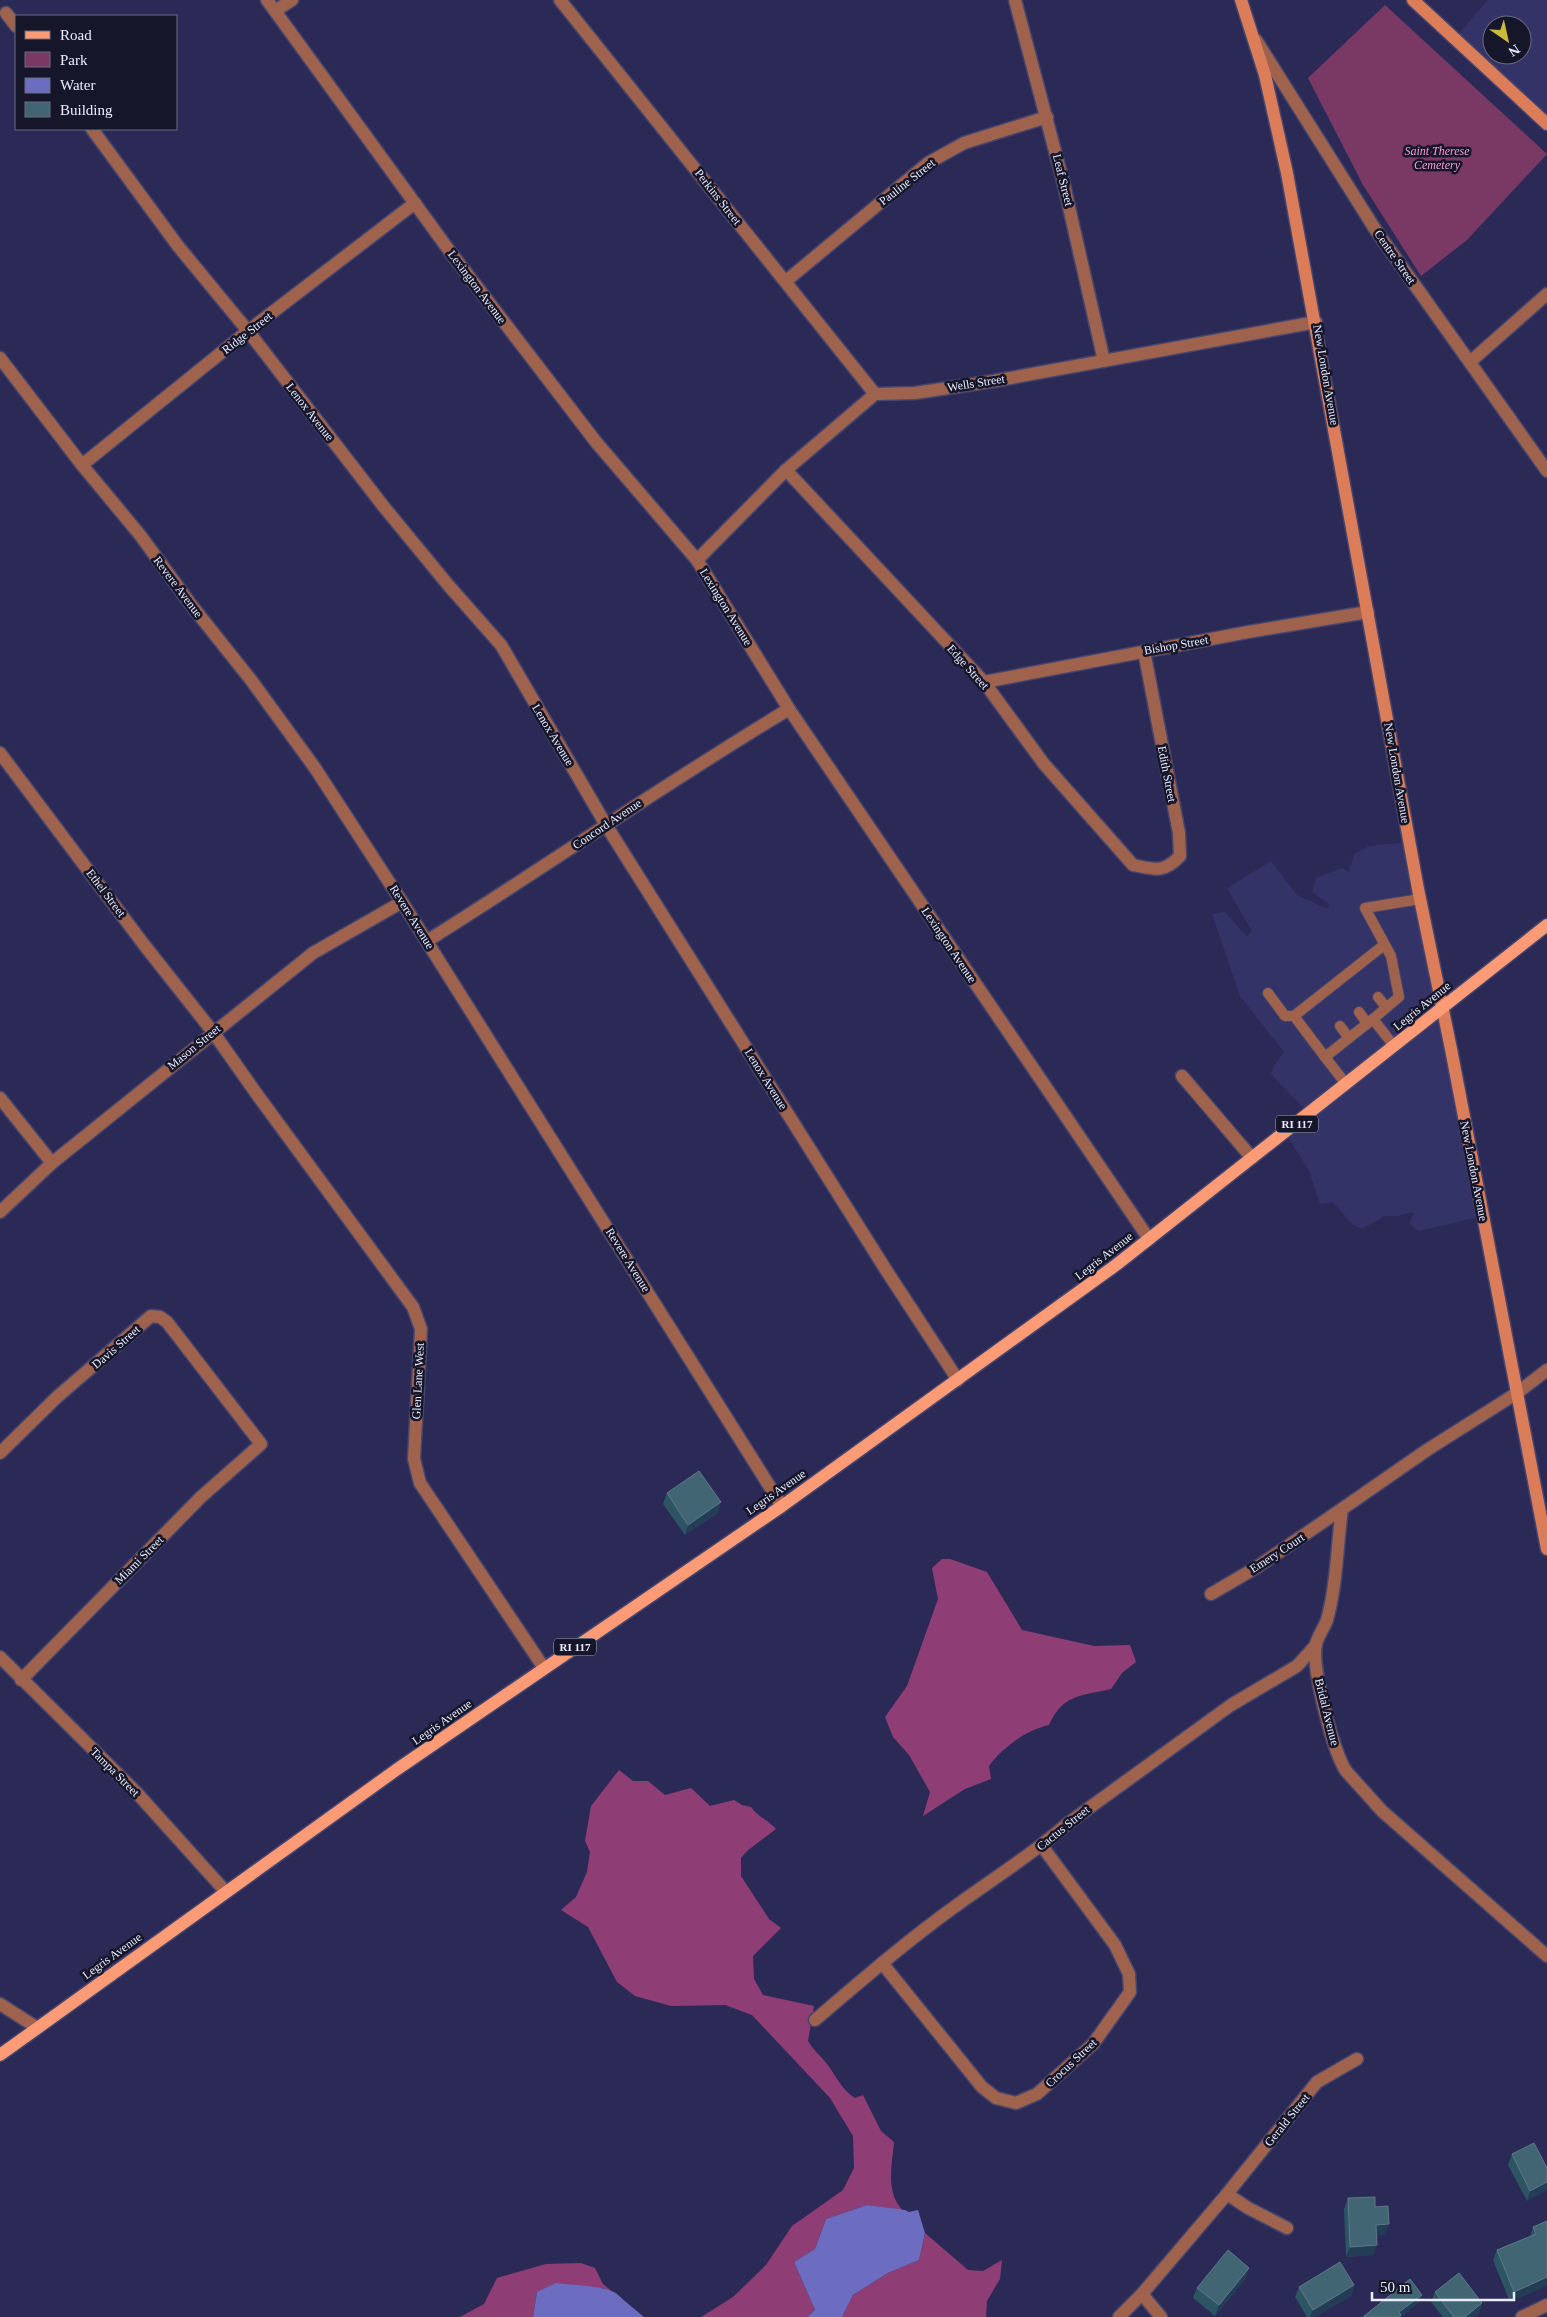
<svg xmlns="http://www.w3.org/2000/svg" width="1547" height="2317" font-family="Georgia,serif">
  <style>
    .built { fill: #333367; fill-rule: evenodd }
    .green { fill: #7a3965 }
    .forest { fill: #8f3e75 }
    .water { fill: #6c6cc1 }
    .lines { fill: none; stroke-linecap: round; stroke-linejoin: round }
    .lane-casing { stroke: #46456e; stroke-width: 12 }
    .street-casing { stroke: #46456e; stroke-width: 15 }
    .secondary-casing { stroke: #46456e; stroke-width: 15 }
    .primary-casing { stroke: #46456e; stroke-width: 15 }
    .lane { stroke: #9f634d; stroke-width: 10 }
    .street { stroke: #9f634d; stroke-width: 12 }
    .secondary { stroke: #dc7d59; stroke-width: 12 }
    .primary { stroke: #fd9b76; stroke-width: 12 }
    .wall { fill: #2d5462 }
    .shaded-wall { fill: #243d56 }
    .building { fill: #426573; stroke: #5c7a88 }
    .labels { text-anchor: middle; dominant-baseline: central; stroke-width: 5; stroke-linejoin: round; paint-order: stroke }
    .shield { fill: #16162a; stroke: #abacbe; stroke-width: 1 }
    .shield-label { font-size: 11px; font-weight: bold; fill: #ebedfe }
    .park-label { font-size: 12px; font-style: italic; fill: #f79ed7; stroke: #16162a }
    .street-label { font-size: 12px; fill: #ebedfe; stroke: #16162a }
  </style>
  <rect width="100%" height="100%" fill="#2b2a57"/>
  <g class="built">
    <path d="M1488,0H1547V128L1455,38ZM1492,25H1522V55H1492Z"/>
    <path d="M1409,842L1482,1216L1419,1231L1410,1224L1414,1212L1397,1216H1385L1362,1229L1353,1225L1333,1202L1320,1204L1309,1171L1286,1134L1306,1111L1271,1074L1273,1067L1284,1052L1240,996L1212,914L1225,912L1247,937L1252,931L1227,888L1271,861L1297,895L1328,909L1329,904L1312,892L1316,878L1342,868L1349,872L1354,854L1369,846Z"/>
  </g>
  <path class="green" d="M1385,5L1547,154L1467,240L1421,276L1363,185L1308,78Z"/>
  <g class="forest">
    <path d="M942,1559H950L987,1572L1022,1630L1094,1646L1130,1645L1136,1662L1122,1673L1111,1689C1081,1696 1063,1694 1049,1725C1026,1730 1002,1748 989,1766L991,1779L965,1789L923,1816L930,1792L909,1755L893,1737L885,1717L907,1686L938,1599L932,1568Z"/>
    <path d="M619,1770L633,1781H648L665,1795L691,1788L710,1806L734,1800L742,1805L751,1807C758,1817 768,1820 776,1829L747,1851L741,1858V1876L769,1919L781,1928L753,1956L754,1979L763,1995L814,2006L808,2041C813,2050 821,2056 827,2064C836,2076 842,2090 855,2098L863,2095L881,2131L894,2142C892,2167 885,2191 903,2211L867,2205L826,2219L815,2249L794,2262L815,2310L807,2317H701L733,2297L766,2265L792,2226L843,2190L854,2168L853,2136L830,2098L752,2015L725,2005L671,2006L635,1996L617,1982L588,1927L561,1910L576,1897L587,1872L590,1852L585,1841L591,1806Z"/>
    <path d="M925,2233L968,2270L983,2271L1002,2260L1000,2279L987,2301L986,2317H842L853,2295L888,2273L919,2260Z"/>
    <path d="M581,2263L595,2268L603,2284L614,2293L602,2288L537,2292L533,2317H460L484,2304L497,2278L546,2264Z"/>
  </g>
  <g class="water">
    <path d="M867,2205L905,2210L909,2212L918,2210L925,2233L919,2260L888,2273L853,2295L842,2317H807L815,2310L794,2262L815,2249L826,2219Z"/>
    <path d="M556,2283C571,2285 608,2286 617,2294C625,2302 635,2309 644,2317H533L537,2292Z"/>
  </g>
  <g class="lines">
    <defs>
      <g id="lane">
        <path d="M1268,993L1285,1016H1294"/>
        <path d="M1378,997L1386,1007"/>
        <path d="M1359,1012L1367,1023"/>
        <path d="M1340,1026L1349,1038"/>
        <path d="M1394,1046L1373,1019L1399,997L1391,956L1365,908L1420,899"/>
        <path d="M1325,1057L1294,1016L1384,945"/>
        <path d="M1346,1084L1325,1057L1373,1019"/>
      </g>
      <g id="street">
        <path d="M267,0L451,253L596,442L697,560L789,709L1149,1239"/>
        <path d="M560,0L875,394"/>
        <path d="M1015,0L1064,185L1104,361"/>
        <path d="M275,11L292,0"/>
        <path d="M6,13L16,26"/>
        <path d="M1256,40L1375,229L1547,471"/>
        <path d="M92,129L178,246L248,331L384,507L449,586L501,645L606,825L886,1270L958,1380"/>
        <path d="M786,281L928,163L964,143L1047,117"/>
        <path d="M0,358L82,465L140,535L192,606L251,680L315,768L402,902L782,1506"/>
        <path d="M1470,362L1547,294"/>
        <path d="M82,465L248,331L415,203"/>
        <path d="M786,470L984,682L1044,764L1133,865C1154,869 1163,874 1180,856L1179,833L1144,651"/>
        <path d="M697,560L786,470L875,394L915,393L994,381L1316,322"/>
        <path d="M984,682L1248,632L1368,612"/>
        <path d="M0,753L145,946L213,1032L256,1093L413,1307L421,1329L414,1459L420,1483L544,1668"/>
        <path d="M427,941C548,865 666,783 789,709"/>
        <path d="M1182,1076L1252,1158"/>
        <path d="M0,1098L52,1163"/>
        <path d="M0,1212L52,1163L313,953L402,902"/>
        <path d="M1547,1370L1517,1393L1427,1450L1342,1509C1337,1545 1337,1584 1327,1620C1324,1628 1318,1636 1316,1644C1311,1666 1333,1752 1346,1771L1382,1811L1547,1956"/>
        <path d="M0,1453L57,1397L151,1316L160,1317L167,1322L261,1444L201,1497L21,1680"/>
        <path d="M1211,1594L1257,1567L1342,1509"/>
        <path d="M0,1657L136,1792L226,1892"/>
        <path d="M882,1963L982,2087L996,2098L1016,2103L1037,2094L1093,2044L1130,1992L1129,1974L1115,1945L1042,1846"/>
        <path d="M0,2004L36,2027"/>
        <path d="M815,2020C862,1980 908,1940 957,1905C994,1878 1033,1854 1067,1824L1231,1705L1297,1666L1316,1645"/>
        <path d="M1227,2194L1248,2208L1287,2228"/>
        <path d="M1142,2294L1161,2317"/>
        <path d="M1119,2317L1142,2294L1227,2194L1317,2082L1357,2059"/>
        <path d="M1522,2317L1547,2305"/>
      </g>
      <g id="secondary">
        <path d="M1241,0L1265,75L1287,173L1418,889L1451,1049L1547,1549"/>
        <path d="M1413,0L1547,124"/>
      </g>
      <path id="primary" d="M0,2055L396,1770L782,1506L1116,1265L1547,925"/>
    </defs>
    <use href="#lane" class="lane-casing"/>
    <use href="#street" class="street-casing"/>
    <use href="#secondary" class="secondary-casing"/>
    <use href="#primary" class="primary-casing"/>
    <use href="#lane" class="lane"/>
    <use href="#street" class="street"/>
    <use href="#secondary" class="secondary"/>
    <use href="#primary" class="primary"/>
  </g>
  <g class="wall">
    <path d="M667,1493L718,1513L685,1535L663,1504Z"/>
    <path d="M1512,2154L1547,2168L1527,2201L1508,2165Z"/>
    <path d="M1348,2198L1375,2207L1385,2234L1377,2235L1373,2255L1346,2257L1344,2209Z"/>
    <path d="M1547,2221L1510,2302L1493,2260L1497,2250L1530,2237L1533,2227Z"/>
    <path d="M1246,2278L1215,2316L1193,2298L1197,2288Z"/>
    <path d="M1354,2285L1351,2296L1315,2317H1307L1295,2297L1299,2287Z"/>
    <path d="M1435,2292L1482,2303L1479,2314L1474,2317H1443L1431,2302Z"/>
  </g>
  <g class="shaded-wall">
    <path d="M721,1502L718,1513L685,1535L688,1525Z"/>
    <path d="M1547,2182V2190L1527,2201L1530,2191Z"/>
    <path d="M1389,2224L1385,2234L1372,2235L1376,2225Z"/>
    <path d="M1377,2245L1373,2255L1346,2257L1350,2247Z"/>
    <path d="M1249,2268L1246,2278L1215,2316L1219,2305Z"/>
    <path d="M1547,2277V2286L1510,2302L1514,2292Z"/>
    <path d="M1354,2285L1351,2296L1315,2317H1310L1313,2310Z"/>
    <path d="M1422,2295L1419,2303L1401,2317H1397L1399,2312Z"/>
    <path d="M1482,2303L1479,2314L1474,2317H1465Z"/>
  </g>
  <g class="building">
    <path d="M699,1471L721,1502L688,1525L667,1493Z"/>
    <path d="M1534,2143L1547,2168V2182L1530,2191L1512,2154Z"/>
    <path d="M1375,2197V2207L1388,2206L1389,2224L1376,2225L1377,2245L1350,2247L1348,2198Z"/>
    <path d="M1547,2221V2277L1514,2292L1497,2250L1536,2234L1533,2227Z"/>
    <path d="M1228,2250L1249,2268L1219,2305L1197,2288Z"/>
    <path d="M1340,2262L1354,2285L1313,2310L1299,2287Z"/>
    <path d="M1459,2273L1482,2303L1465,2317H1454L1435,2292Z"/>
    <path d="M1410,2279L1422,2295L1399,2312L1401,2315L1399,2317H1363Z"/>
  </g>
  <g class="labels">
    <g class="shield">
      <rect x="1276" y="1115.5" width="42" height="17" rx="4"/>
      <rect x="554" y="1638.5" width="42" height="17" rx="4"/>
    </g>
    <g class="shield-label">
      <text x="1297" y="1124">RI 117</text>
      <text x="575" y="1647">RI 117</text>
    </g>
    <g class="park-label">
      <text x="1437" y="151">Saint Therese<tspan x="1437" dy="14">Cemetery</tspan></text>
    </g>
    <g class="street-label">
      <text transform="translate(1063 180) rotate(76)">Leaf Street</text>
      <text transform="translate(907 182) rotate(-38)">Pauline Street</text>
      <text transform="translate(718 197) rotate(52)">Perkins Street</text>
      <text transform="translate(1395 257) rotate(55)">Centre Street</text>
      <text transform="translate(477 287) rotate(53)">Lexington Avenue</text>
      <text transform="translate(247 333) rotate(-38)">Ridge Street</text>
      <text transform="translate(1326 375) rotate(80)">New London Avenue</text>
      <text transform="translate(976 383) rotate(-9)">Wells Street</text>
      <text transform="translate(310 412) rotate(52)">Lenox Avenue</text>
      <text transform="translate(178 587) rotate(53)">Revere Avenue</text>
      <text transform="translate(726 607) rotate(58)">Lexington Avenue</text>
      <text transform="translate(1176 645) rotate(-10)">Bishop Street</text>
      <text transform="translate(968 667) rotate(48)">Edge Street</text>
      <text transform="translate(553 735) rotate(59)">Lenox Avenue</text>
      <text transform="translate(1397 773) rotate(80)">New London Avenue</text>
      <text transform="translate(1167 774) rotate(79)">Edith Street</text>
      <text transform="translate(607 824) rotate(-34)">Concord Avenue</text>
      <text transform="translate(106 893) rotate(53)">Ethel Street</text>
      <text transform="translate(412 917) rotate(58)">Revere Avenue</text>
      <text transform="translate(949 945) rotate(56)">Lexington Avenue</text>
      <text transform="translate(1422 1006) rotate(-39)">Legris Avenue</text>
      <text transform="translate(194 1047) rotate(-39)">Mason Street</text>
      <text transform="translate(766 1079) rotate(58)">Lenox Avenue</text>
      <text transform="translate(1474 1171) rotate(79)">New London Avenue</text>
      <text transform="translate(1104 1256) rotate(-38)">Legris Avenue</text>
      <text transform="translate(628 1260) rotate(58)">Revere Avenue</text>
      <text transform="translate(116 1347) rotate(-41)">Davis Street</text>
      <text transform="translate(418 1381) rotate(-87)">Glen Lane West</text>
      <text transform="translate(776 1492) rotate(-35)">Legris Avenue</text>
      <text transform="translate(1277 1553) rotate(-33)">Emery Court</text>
      <text transform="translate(139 1560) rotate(-45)">Miami Street</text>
      <text transform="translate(1327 1712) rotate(76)">Bridal Avenue</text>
      <text transform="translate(442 1722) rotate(-35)">Legris Avenue</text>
      <text transform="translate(115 1772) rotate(45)">Tampa Street</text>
      <text transform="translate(1063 1828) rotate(-39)">Cactus Street</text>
      <text transform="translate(112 1956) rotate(-36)">Legris Avenue</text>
      <text transform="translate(1071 2063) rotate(-43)">Crocus Street</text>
      <text transform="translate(1287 2120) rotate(-51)">Gerald Street</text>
    </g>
  </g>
  <rect x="15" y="15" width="162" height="115" fill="#16162a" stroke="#6b6c7f"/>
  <rect x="25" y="31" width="25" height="8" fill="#fd9b76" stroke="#6b6c7f"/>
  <text x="60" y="40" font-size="15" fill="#ebedfe">Road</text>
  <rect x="25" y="52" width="25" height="15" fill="#7a3965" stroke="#6b6c7f"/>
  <text x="60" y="65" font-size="15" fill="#ebedfe">Park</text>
  <rect x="25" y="78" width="25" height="15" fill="#6c6cc1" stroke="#6b6c7f"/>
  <text x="60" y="90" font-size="15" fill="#ebedfe">Water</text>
  <rect x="25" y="102" width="25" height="15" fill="#426573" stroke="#6b6c7f"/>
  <text x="60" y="115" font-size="15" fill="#ebedfe">Building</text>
  <g transform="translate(1507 40) rotate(146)"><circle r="24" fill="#16162a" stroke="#6b6c7f"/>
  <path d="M0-4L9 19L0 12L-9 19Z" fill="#cbba39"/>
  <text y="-8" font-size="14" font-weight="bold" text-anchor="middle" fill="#ebedfe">N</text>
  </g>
  <path d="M1372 2292v8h142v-8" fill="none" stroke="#ebedfe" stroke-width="2.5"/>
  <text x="1380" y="2292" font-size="15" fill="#ebedfe" stroke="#16162a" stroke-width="4" paint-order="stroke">50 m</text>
</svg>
